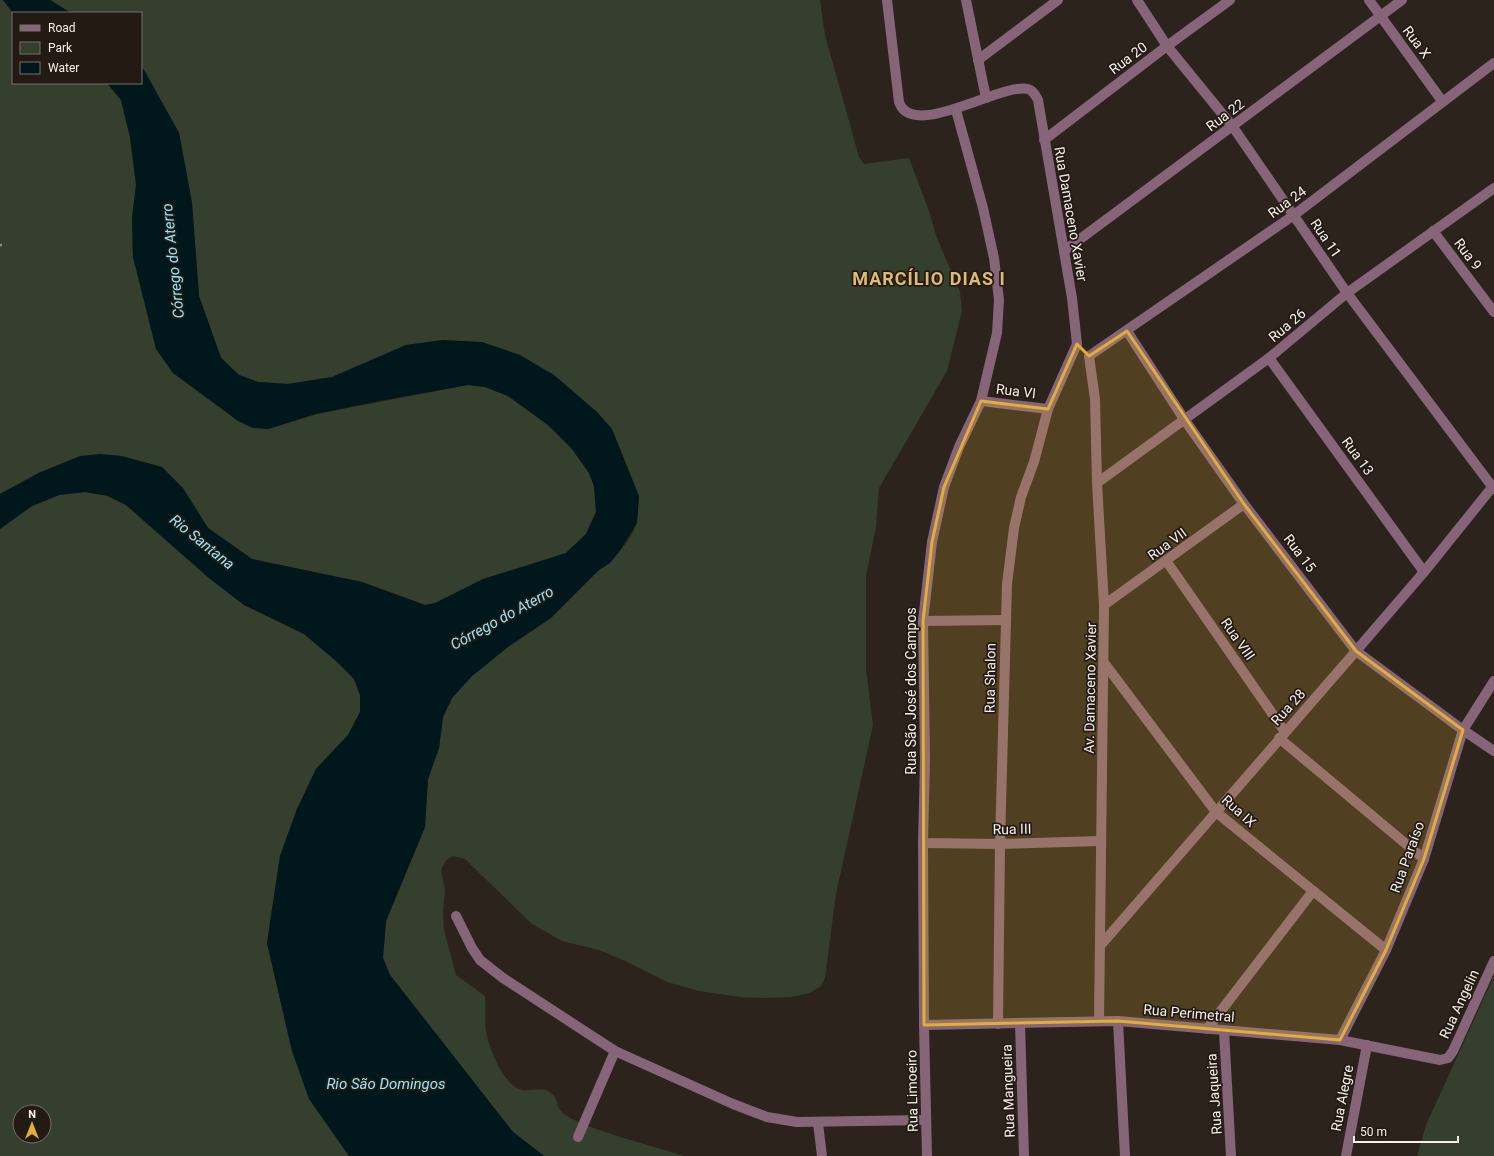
<svg xmlns="http://www.w3.org/2000/svg" width="1494" height="1156" font-family="Roboto,sans-serif">
  <style>
    .green { fill: #343f2d; fill-rule: evenodd }
    .water { fill: #00171c }
    .lines { fill: none; stroke-linecap: round; stroke-linejoin: round }
    .path { stroke: #958d87; stroke-width: 2.5; stroke-dasharray: 3 3; stroke-linecap: butt }
    .street { stroke: #866579; stroke-width: 10 }
    .marked { fill: #e1af34; fill-opacity: 0.2; stroke: #e1af34; stroke-width: 3; stroke-linejoin: round }
    .labels { text-anchor: middle; dominant-baseline: central; stroke-width: 3.5; stroke-linejoin: round; paint-order: stroke }
    .street-label { font-size: 14px; fill: #f6f0eb; stroke: #231a14 }
    .water-label { font-size: 15px; font-style: italic; fill: #92e5f8; stroke: #231a14 }
    .district-label { font-size: 18px; font-weight: bold; letter-spacing: 1px; fill: #ddbb72; stroke: #231a14 }
  </style>
  <rect width="100%" height="100%" fill="#2d231d"/>
  <g class="green">
    <path d="M0,0H3L13,13V83H107L121,100L130,137L136,185L132,219L133,257L229,414L238,421L268,429L316,414L468,385L485,387L508,396L548,425L572,449L589,473L594,486L596,512L586,534L566,553L435,603L425,605L362,582L252,559L208,528L162,467L122,456L100,454L40,472L0,494Z"/>
    <path d="M50,0H820L825,35L859,157L864,164L909,158L929,211L937,238L960,292L962,311L947,371L879,488L876,527L866,576V669L873,725L836,894L825,978L821,986L810,993L791,997L765,998L740,997L699,991L667,982L625,961L599,950L562,941L532,924L465,859L453,856L446,860L441,870L445,890L443,910L444,930L456,975L485,996C486,1008 484,1024 487,1036C490,1050 504,1084 519,1089C528,1093 542,1085 551,1093C558,1097 556,1106 561,1111C574,1127 659,1147 684,1156H544L513,1132L390,975L383,958L386,921L425,827L428,779L439,748L443,717L452,698L471,677L599,570C613,561 634,537 637,521C638,513 638,504 639,496L443,340L406,345L332,377L288,384L258,382L239,375L221,358L199,296L192,203L179,133L144,70L141,67V13H71Z"/>
    <path d="M85,492L108,496L126,505L209,578L244,605L304,634L335,660L354,679L360,695V712L348,735L316,769L297,809L280,856L267,943L292,1051L349,1156H0V529L32,506L59,495ZM20,1112H44V1136H20Z"/>
    <path d="M1494,976V1156H1417L1426,1125Z"/>
  </g>
  <g class="water">
    <path d="M3,0H50L71,13H13Z"/>
    <path d="M141,67L144,70L179,133L192,203L199,296L221,358L239,375L258,382L288,384L332,377L406,345L443,340L482,342L520,355L554,375L597,412L612,429L639,496L637,523L619,552L610,563L599,570L551,618L508,647L471,677L452,698L443,717L439,748L428,779L425,827L386,921L383,958L390,975L513,1132L544,1156H349L309,1099L292,1051L267,943L280,856L297,809L316,769L348,735L360,712V695L354,679L335,660L304,634L244,605L209,578L126,505L108,496L85,492L59,495L32,506L0,529V494L41,472L80,456L100,454L121,456L162,467L183,488L208,528L252,559L362,582L425,605L435,603L483,579L566,553L586,534L596,512L594,486L589,473L572,449L548,425L508,396L485,387L468,385L379,401L316,414L268,429L253,428L238,421L173,373L156,349L133,257L132,219L136,185L130,137L121,100L107,83H141Z"/>
  </g>
  <g class="lines">
    <path class="path" d="M0,245H2"/>
    <g class="street">
      <path d="M887,0L899,102C912,141 1002,82 1028,89C1034,91 1035,95 1038,100L1072,298L1077,344"/>
      <path d="M966,0L986,98"/>
      <path d="M1137,0L1167,46L1233,127L1347,293L1494,489"/>
      <path d="M1369,0L1442,101"/>
      <path d="M978,60L1058,0"/>
      <path d="M1044,140L1167,46L1230,0"/>
      <path d="M1433,231L1494,312"/>
      <path d="M1064,251L1402,0"/>
      <path d="M1127,331L1184,419L1244,504L1356,651L1463,730L1494,751"/>
      <path d="M1089,356L1095,399L1097,483L1104,605L1099,1021"/>
      <path d="M1089,356L1294,215L1494,63"/>
      <path d="M1269,358L1424,572"/>
      <path d="M981,401L1048,409"/>
      <path d="M1097,483L1269,358L1347,293L1494,188"/>
      <path d="M1167,562L1285,732"/>
      <path d="M1104,605L1244,504"/>
      <path d="M923,621L1005,620"/>
      <path d="M1105,664L1216,812L1386,950"/>
      <path d="M1279,738L1424,859"/>
      <path d="M923,843L1000,844L1101,841"/>
      <path d="M456,916L472,948L480,960L503,978L615,1051L733,1104L767,1117L797,1122L926,1120"/>
      <path d="M1100,946L1356,651L1424,572L1494,485"/>
      <path d="M1118,1021L1125,1156"/>
      <path d="M998,1024L1000,844L1007,584L1014,528L1021,497L1034,462L1048,409L1077,344"/>
      <path d="M1020,1024L1024,1156"/>
      <path d="M924,1025L1118,1021L1340,1040L1440,1060L1448,1058L1453,1051L1494,961"/>
      <path d="M1207,1029L1313,891"/>
      <path d="M1224,1031L1231,1156"/>
      <path d="M1340,1040L1386,950L1424,859L1463,730L1494,681"/>
      <path d="M818,1123L822,1156"/>
      <path d="M578,1137L615,1051"/>
      <path d="M927,1156L924,1025L923,843L925,760L923,621L932,542L944,487L959,447L981,401L997,333L999,300L994,258L983,208L956,110"/>
      <path d="M1346,1156L1367,1045"/>
    </g>
  </g>
  <path class="marked" d="M1127,331L1244,504L1356,651L1463,730L1424,859L1386,950L1340,1040L1118,1021L924,1025L923,621L932,542L944,487L981,401L1048,409L1077,344L1089,356Z"/>
  <g class="labels">
    <g class="street-label">
      <text transform="translate(1417 42) rotate(53)">Rua X</text>
      <text transform="translate(1128 58) rotate(-37)">Rua 20</text>
      <text transform="translate(1225 115) rotate(-37)">Rua 22</text>
      <text transform="translate(1287 202) rotate(-36)">Rua 24</text>
      <text transform="translate(1071 214) rotate(80)">Rua Damaceno Xavier</text>
      <text transform="translate(1326 238) rotate(56)">Rua 11</text>
      <text transform="translate(1468 254) rotate(53)">Rua 9</text>
      <text transform="translate(1287 325) rotate(-40)">Rua 26</text>
      <text transform="translate(1016 391) rotate(7)">Rua VI</text>
      <text transform="translate(1358 456) rotate(54)">Rua 13</text>
      <text transform="translate(1167 544) rotate(-36)">Rua VII</text>
      <text transform="translate(1300 553) rotate(53)">Rua 15</text>
      <text transform="translate(1238 639) rotate(55)">Rua VIII</text>
      <text transform="translate(990 678) rotate(-89)">Rua Shalon</text>
      <text transform="translate(1090 688) rotate(-89)">Av. Damaceno Xavier</text>
      <text transform="translate(911 691) rotate(-90)">Rua São José dos Campos</text>
      <text transform="translate(1288 707) rotate(-48)">Rua 28</text>
      <text transform="translate(1239 811) rotate(42)">Rua IX</text>
      <text transform="translate(1012 829) rotate(-1)">Rua III</text>
      <text transform="translate(1407 857) rotate(-70)">Rua Paraíso</text>
      <text transform="translate(1459 1004) rotate(-65)">Rua Angelin</text>
      <text transform="translate(1189 1013) rotate(5)">Rua Perimetral</text>
      <text transform="translate(912 1091) rotate(-91)">Rua Limoeiro</text>
      <text transform="translate(1008 1091) rotate(-92)">Rua Mangueira</text>
      <text transform="translate(1214 1094) rotate(-94)">Rua Jaqueira</text>
      <text transform="translate(1342 1098) rotate(-79)">Rua Alegre</text>
    </g>
    <g class="water-label">
      <text transform="translate(173 261) rotate(-96)">Córrego do Aterro</text>
      <text transform="translate(202 542) rotate(39)">Rio Santana</text>
      <text transform="translate(502 618) rotate(-29)">Córrego do Aterro</text>
      <text x="386" y="1084">Rio São Domingos</text>
    </g>
    <g class="district-label">
      <text x="929" y="278">MARCÍLIO DIAS I</text>
    </g>
  </g>
  <rect x="12" y="12" width="130" height="72" fill="#231a14" stroke="#77706a"/>
  <rect x="20" y="25" width="20" height="6" fill="#866579" stroke="#77706a"/>
  <text x="48" y="32" font-size="12" fill="#f6f0eb">Road</text>
  <rect x="20" y="42" width="20" height="12" fill="#343f2d" stroke="#77706a"/>
  <text x="48" y="52" font-size="12" fill="#f6f0eb">Park</text>
  <rect x="20" y="62" width="20" height="12" fill="#00171c" stroke="#77706a"/>
  <text x="48" y="72" font-size="12" fill="#f6f0eb">Water</text>
  <g transform="translate(32 1124)"><circle r="19" fill="#231a14" stroke="#77706a"/>
  <path d="M0-3L7 15L0 10L-7 15Z" fill="#e1af34"/>
  <text y="-6" font-size="11" font-weight="bold" text-anchor="middle" fill="#f6f0eb">N</text>
  </g>
  <path d="M1354 1136v6h104v-6" fill="none" stroke="#f6f0eb" stroke-width="2"/>
  <text x="1360" y="1136" font-size="12" fill="#f6f0eb" stroke="#231a14" stroke-width="3" paint-order="stroke">50 m</text>
</svg>
